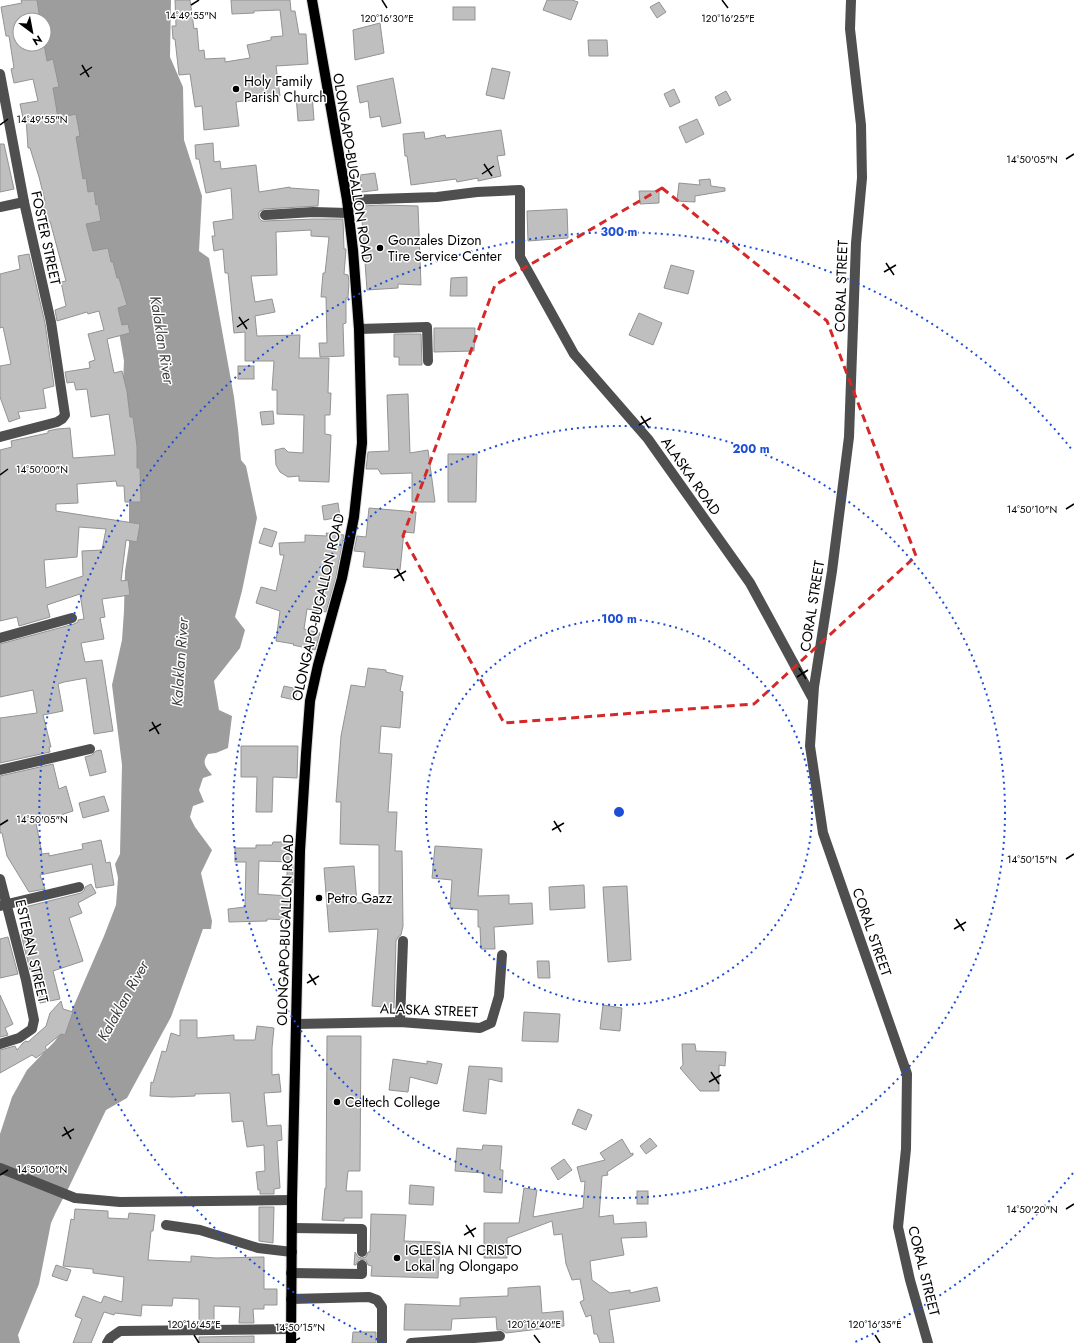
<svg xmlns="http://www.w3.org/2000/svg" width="1074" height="1343" font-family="Jost,sans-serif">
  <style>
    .water { fill: #9d9d9d }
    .building { fill: #bfbfbf; stroke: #939393; fill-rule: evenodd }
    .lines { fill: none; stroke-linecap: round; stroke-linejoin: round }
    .major-casing { stroke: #dbdbdb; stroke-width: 12 }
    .minor { stroke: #4f4f4f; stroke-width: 10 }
    .major { stroke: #000; stroke-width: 10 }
    .marked { fill: none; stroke: #d62828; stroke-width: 3; stroke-dasharray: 8 5; stroke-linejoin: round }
    .ticks { fill: none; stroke: #000; stroke-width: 1.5 }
    .ring { fill: none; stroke: #1d4ed8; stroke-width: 2; stroke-dasharray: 2 4 }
    .poi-dot { fill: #000; stroke: #fff; stroke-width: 1.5 }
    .labels { text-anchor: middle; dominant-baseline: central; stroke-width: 3; stroke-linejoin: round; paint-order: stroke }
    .poi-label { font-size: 14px; fill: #000; stroke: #fff; text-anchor: start }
    .street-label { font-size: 14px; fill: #000; stroke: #fff }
    .water-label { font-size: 15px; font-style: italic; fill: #3e3e3e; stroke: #fff }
    .ticks-label { font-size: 10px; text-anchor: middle; fill: #000; stroke: #fff; stroke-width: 3; stroke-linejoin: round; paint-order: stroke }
    .centre { fill: #1d4ed8; stroke: #fff; stroke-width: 2 }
    .ring-label { font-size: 12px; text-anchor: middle; font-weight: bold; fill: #1d4ed8; stroke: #fff; stroke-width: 3; stroke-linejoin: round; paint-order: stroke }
  </style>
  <rect width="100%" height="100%" fill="#fff"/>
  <path class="water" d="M28,0H171L170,57L183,87L184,140L202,196L199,251L209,258L234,397L238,429L241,460L246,466L257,518L242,591L235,617L245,630L240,648L214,681L219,710L232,716L228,748L216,753L208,754C201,763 206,767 212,775L203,778L199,790L204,802L193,806L190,817L195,827L212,850L201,873L212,921L211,929H203L171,1017L127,1098L106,1110L69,1187L56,1212L51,1223L39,1284L18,1335L20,1343H0V1134L12,1097L27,1070L55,1041L65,1026L104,936L116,905L118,878L115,864L120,854L122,765L112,685L122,640L124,611L125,571L129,545V471L122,404L124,361L118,326L88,243L52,116L44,44V20H32Z"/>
  <g class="building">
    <path d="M21,0H37L40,20H20V44H44L47,61L53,59L59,87L53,88L58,118L76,114L80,136L76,137L83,179L86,178L88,192L94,191L96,205L98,204L101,221L86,224L93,251L108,248L111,262H113L117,278H119L127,305L118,308L122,325L128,324L130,333L107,339L114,373L122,371L127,391L130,417H133L137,446V468H140L141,502H125L124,486H117L116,481L77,484L78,503L56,504V511L140,524L137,542L126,540L121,581L128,580L130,595L102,599L105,617L100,618L104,639L81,643L85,662L102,660L113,731L94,734L86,678L64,682L58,684L63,711L43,715L51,747H49L50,752L0,763V718L37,713L33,690L0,697V644L74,624L78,622V620L84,619L80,594L47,605L50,617L19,626L17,617L0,621V450L12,447L11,441L48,433V431L57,429L70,428L73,458L115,455L109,414L91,417L87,389L76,390L74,382L67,383L65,372L90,368L89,362L95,360L88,334L104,330L99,311L88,314L87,312L57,321L55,310L66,306L61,282L66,281L50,221L47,222L42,202L45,201L39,177L30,148H28L26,118H23L20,104L38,101L33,79L14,83L11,69L14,68L9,36H6L1,7L22,3ZM79,527L106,529L102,550L82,551L83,576L46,588L44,560L77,557Z"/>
    <path d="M175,0H190L194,29L197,28L199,51L204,50L205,59L225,58V62L250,58L247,45L271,40V37L283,36L280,10L254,11V13L232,14L231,0H290L291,11H295L299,34H306L308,64L276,66L280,96L236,102L239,126L204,130L202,106L195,107L190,74L179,75L175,39H173L172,26H176Z"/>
    <path d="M547,0H572L578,2L571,20L543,10Z"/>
    <path d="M659,2L666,12L657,18L650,7Z"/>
    <rect x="453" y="7" width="22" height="13"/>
    <path d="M380,23L384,53L355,60L353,30Z"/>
    <path d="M588,40H607L608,56H589Z"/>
    <path d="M492,68L510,72L504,99L486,95Z"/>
    <path d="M393,78L401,123L382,127L380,116L370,118L368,101L360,103L357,86Z"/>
    <path d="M674,89L680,102L670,107L664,94Z"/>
    <path d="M726,91L731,100L719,106L715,97Z"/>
    <path d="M312,94L314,120L298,121L296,95Z"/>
    <path d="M697,119L704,134L686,143L679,127Z"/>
    <path d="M501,130L505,155L497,156L501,176L478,181V178L457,182L456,179L411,185L407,156H405L403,134L424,132L425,139L445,135L446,138Z"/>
    <path d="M213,143L214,162L220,161L221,169L256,165L259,192L290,187V188L319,190L318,206L264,209L259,212V218L262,221H265L313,219H343L344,249H346V250L344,274L348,275L349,281L348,298H346V323L343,324L344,356L320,357L319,343H327L326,297H321L323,273H325L329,237L311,236V230L276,232L277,275L251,276L255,302L272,299L275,312L255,316L257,336L300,335L299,358H329L328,393H331L330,415H325V434L331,435L329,482L299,481V476L288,477L280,472L276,465L275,450L284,448L288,452L303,453L304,415L277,414V390H272L274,361H245V332L234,333L228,273H225L223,249L214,251L212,236H215L213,222L233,219L231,188L206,193L199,159H196L195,145Z"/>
    <path d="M0,144H4L14,189L0,192Z"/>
    <path d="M375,173L378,190L362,192L360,175Z"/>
    <path d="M710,179L711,186L725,188V191L695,196V202L677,201L679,183L700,185L699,180Z"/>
    <path d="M639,191H659V203L640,204Z"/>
    <path d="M380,205L418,206L421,285L398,284V288L367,290L361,207H364V206Z"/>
    <path d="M567,209L568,238L528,241L527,211Z"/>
    <path d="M29,254L45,323L54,386L43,389L46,408L18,412L20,418L9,422L0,397V366L11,364L3,327L0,328V274L20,269L18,256Z"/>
    <path d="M671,265L694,271L688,294L664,288Z"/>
    <path d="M467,277V296H450L451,278Z"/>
    <path d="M639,313L662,323L653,345L629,335Z"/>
    <path d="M434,328H475L474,351L434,352Z"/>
    <path d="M394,334H421L422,365H399V357H394Z"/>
    <rect x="238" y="366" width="16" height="13"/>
    <path d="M408,394L410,453L428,450L435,502H412V473L381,474L378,469H366L368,452L389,451L387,395Z"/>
    <path d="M273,411L274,424L262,425L260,412Z"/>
    <path d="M448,454H477L476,502H448Z"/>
    <path d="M338,503L340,517L324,520L322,506Z"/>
    <path d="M369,508L416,512L414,533L404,532L400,570L363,567L365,552L354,551L357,536L366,537Z"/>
    <path d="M264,528L277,532L272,547L259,543Z"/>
    <path d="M326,533L344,535L336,577L326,612L307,609L304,629L320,633L315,650L293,645L294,644L276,641L280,611L256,603L261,587L276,591L284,555H280L279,543L305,542V535L327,536Z"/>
    <path d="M368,668L386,670V672L403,676L400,691L403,692L400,728L381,726L379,753L392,754L388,812H397L395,851H402L403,926L401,935L398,937L396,941L394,1008L372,1006L378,929L329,932L324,868L354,866L357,903L379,902V845L340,844L341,802H336L341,736L351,685L365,687Z"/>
    <path d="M284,686L298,689L295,700L281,697Z"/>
    <path d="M241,746H298L297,778L273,777L272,812H256L257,777H241Z"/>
    <path d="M101,750L106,772L90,776L85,757L92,755L96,751Z"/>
    <path d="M53,764L59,789L66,786L73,811L36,823L42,854L49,853V856L83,849L82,844L101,840L106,863L110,862L114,885L96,888L92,864L40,875L45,889L29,892L7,856L2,833H0V776Z"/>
    <path d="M104,796L109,811L83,818L79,803Z"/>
    <path d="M273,842H291V862L259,861L258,894L289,896L288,920L267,919V921L229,922L228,909L245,907L246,862H235V848H256V845H272Z"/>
    <path d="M435,846L482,849L478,896L509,895V904L532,903L533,924L494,927L495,949H481L480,927H478V910L450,908L452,880L432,878Z"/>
    <path d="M288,864H293V883H286Z"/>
    <path d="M91,884L96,893L78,903L82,913L69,918L83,961L53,971L60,999L40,1003L36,977L32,978V976L40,969L30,970L21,934L31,932L25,907L81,893L84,891L85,887Z"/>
    <path d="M584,885L585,908L550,910L549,887Z"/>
    <path d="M627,886L631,960L608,962L603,887Z"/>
    <path d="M8,937L18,974L0,978V939Z"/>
    <path d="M537,961H549L550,978H538Z"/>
    <path d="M0,995L13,1024L5,1028L8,1035L0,1037Z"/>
    <path d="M61,1001L63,1009L73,1012L65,1035L61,1034L45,1047L47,1050L36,1058L32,1055L0,1073V1050L15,1046L17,1050L23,1043L26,1041L28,1042L46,1026L50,1013Z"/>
    <path d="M603,1005L622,1008L620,1031L600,1029Z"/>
    <path d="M524,1012L560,1014L558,1042L522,1041Z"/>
    <path d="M180,1020H197V1038L234,1035V1040H255L257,1026L274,1028L272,1048V1075L279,1074L281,1092L264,1093L267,1126L281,1125L282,1140L277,1141L280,1188L274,1189V1194H260V1190H258L256,1172L265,1171L264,1145L247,1147L243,1121L232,1122L230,1093L195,1094V1096L172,1097L150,1096L151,1082L153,1083L162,1051L166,1052L171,1033L180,1036Z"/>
    <path d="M327,1036H361L360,1171H348L346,1191H362V1218H344V1221L322,1220L325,1188H326Z"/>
    <path d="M682,1044H695L696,1051L726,1052L725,1066L719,1065V1091H700L680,1068L683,1065Z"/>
    <path d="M393,1059L427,1064V1061L442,1064L437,1084L410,1077L408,1092L389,1090Z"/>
    <path d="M469,1066L502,1068V1082L489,1079L486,1114L463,1111Z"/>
    <path d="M578,1109L592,1115L586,1130L572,1124Z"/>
    <path d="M650,1138L657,1146L646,1154L640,1146Z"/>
    <path d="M622,1139L631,1154L633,1153V1155L607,1172L608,1175L602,1176L599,1217L613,1215L614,1224L646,1222L647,1237L621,1238L624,1255L590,1261L592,1280L610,1293L630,1290V1293L657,1287L660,1301L609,1310L614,1343H600L597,1334H594L591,1315L586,1317L580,1302L584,1300L580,1279L572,1280L566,1264L562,1234L554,1235L552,1221L507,1238V1258H484V1223H519L524,1188L537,1190L533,1217L583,1208L585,1181L581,1182L577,1167L605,1160L600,1153Z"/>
    <path d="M483,1145L502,1146L500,1170H503L502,1193L484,1192V1173L455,1171L457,1148L482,1150Z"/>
    <path d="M564,1159L572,1170L558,1180L551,1168Z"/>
    <path d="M410,1185L434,1187L433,1205L409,1204Z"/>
    <rect x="637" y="1191" width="11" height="13"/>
    <path d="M259,1207H274L273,1243L259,1241Z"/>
    <path d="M75,1209L108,1211V1218L128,1219L129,1213L155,1215L153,1231H151L148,1260L191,1262V1256L216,1258L264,1257V1289H277V1305H264V1309H253L254,1323H239L240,1307L214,1306V1323L199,1324V1299L173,1298L172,1306L142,1305L141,1316L115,1313L114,1315L104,1312L91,1343H73L82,1319L75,1316L83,1296L101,1303L104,1296L122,1302L124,1277L93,1273V1269L63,1266L71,1219L74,1220Z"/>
    <path d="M371,1214L406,1215L404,1241L440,1242L438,1278L371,1276L372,1266L368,1265L366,1260L359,1259L356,1265H354L355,1252L358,1257L362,1258L366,1257L368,1252H370Z"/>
    <path d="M56,1265L71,1270L67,1281L52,1276Z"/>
    <path d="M540,1286L542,1313L563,1311L564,1326L506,1333L502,1330H497L496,1317L452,1319L451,1330H404L405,1304L460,1306V1298L508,1296V1288Z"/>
    <path d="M353,1332H376V1343H352Z"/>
    <path d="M254,1336V1343H199V1337Z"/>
  </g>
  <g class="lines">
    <defs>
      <path id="major" d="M291,1343L292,1200L296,1024L300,851L306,754L310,701L318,665L342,578L354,517L362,443L359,329L353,250L347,200L312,0"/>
    </defs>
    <use href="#major" class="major-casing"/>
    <g class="minor">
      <path d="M851,0L850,29L861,125L862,178L856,243L849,437L832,571L814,687L810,746L823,833L907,1074L906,1149L898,1227L910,1280L928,1343"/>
      <path d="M0,74L24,202L51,322L65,415L62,419L57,422L0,437"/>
      <path d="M347,200L437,197L477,192L520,190V257L574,354L648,439L750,583L813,699"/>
      <path d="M0,207L24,202"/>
      <path d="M265,215L313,212L348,213"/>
      <path d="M359,329L427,327L428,361"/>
      <path d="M0,638L72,618"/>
      <path d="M0,770L90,749"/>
      <path d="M0,879L26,980L34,1020L32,1029L19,1038L0,1044"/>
      <path d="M0,906L79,887"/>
      <path d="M400,1022L403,941"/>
      <path d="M296,1024L400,1022L480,1028L491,1023L499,996L502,955"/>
      <path d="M0,1168L75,1198L120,1202L292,1200"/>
      <path d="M166,1225L200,1230L258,1248L292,1252"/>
      <path d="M292,1228L362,1229V1252"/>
      <path d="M291,1273L362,1274V1265"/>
      <path d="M291,1299L369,1297L377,1300L382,1307V1343"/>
      <path d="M107,1343L110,1338L120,1331L291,1329"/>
      <path d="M411,1343L500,1336"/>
    </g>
    <use href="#major" class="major"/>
  </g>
  <path class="marked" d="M662,188L827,321L916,556L754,704L504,723L403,536L495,285Z"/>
  <path class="ticks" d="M382,0L387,8M722,0L728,8M191,5L199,0M82,65L89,77M80,75L92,67M0,125L8,119M1066,159L1074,154M484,164L492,176M482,174L494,166M886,263L894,275M884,272L896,265M239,317L247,329M237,327L249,319M641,416L649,428M639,425L651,418M0,475L8,469M1066,509L1074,504M397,569L404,581M394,578L406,571M799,668L806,679M797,677L808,670M152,722L159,734M149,731L161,724M554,821L561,832M0,825L8,820M552,830L564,823M1066,859L1074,854M956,919L964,931M954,929L966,922M309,974L316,985M307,983L319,976M711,1072L719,1084M709,1082L721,1075M64,1127L71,1139M62,1136L74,1129M0,1175L8,1170M1066,1209L1074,1204M466,1225L474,1237M464,1235L476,1228M194,1335L199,1343M534,1335L540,1343M875,1335L880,1343M291,1343L300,1338"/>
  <g class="ring">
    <circle cx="619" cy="812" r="193"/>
    <circle cx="619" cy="812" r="386"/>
    <path d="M1073 1173A580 580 0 0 1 855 1342M383 1342A580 580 0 1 1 1073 451"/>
  </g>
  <g class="poi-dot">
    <circle cx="236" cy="89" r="4"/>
    <circle cx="380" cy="248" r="4"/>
    <circle cx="319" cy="898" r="4"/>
    <circle cx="337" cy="1102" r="4"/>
    <circle cx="397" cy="1258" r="4"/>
  </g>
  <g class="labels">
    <g class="poi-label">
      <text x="244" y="81">Holy Family<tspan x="244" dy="16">Parish Church</tspan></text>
      <text x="388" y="240">Gonzales Dizon<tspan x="388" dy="16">Tire Service Center</tspan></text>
      <text x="327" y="898">Petro Gazz</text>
      <text x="345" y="1102">Celtech College</text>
      <text x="405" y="1250">IGLESIA NI CRISTO<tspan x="405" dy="16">Lokal ng Olongapo</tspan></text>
    </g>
    <g class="street-label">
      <text transform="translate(353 168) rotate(81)">OLONGAPO-BUGALLON ROAD</text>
      <text transform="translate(46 238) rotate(78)">FOSTER STREET</text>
      <text transform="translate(841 286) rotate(-88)">CORAL STREET</text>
      <text transform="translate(691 476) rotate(55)">ALASKA ROAD</text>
      <text transform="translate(812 606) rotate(-81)">CORAL STREET</text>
      <text transform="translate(318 607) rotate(-77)">OLONGAPO-BUGALLON ROAD</text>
      <text transform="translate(285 930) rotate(-88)">OLONGAPO-BUGALLON ROAD</text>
      <text transform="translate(872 932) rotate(71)">CORAL STREET</text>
      <text transform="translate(32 951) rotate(77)">ESTEBAN STREET</text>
      <text transform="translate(429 1010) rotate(2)">ALASKA STREET</text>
      <text transform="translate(924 1271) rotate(76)">CORAL STREET</text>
    </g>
    <g class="water-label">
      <text transform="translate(162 340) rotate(81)">Kalaklan River</text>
      <text transform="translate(180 662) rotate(-86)">Kalaklan River</text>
      <text transform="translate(123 1001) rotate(-61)">Kalaklan River</text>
    </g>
  </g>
  <g class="ticks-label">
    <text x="191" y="19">14°49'55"N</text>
    <text x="387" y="22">120°16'30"E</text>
    <text x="728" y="22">120°16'25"E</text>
    <text x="42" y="123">14°49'55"N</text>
    <text x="1032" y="163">14°50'05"N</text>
    <text x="42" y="473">14°50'00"N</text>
    <text x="1032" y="513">14°50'10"N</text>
    <text x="42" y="823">14°50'05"N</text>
    <text x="1032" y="863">14°50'15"N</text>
    <text x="42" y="1173">14°50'10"N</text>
    <text x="1032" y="1213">14°50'20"N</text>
    <text x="194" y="1328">120°16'45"E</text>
    <text x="534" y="1328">120°16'40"E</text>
    <text x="875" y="1328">120°16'35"E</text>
    <text x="300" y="1331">14°50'15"N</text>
  </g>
  <circle cx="619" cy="812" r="6" class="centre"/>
  <g class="ring-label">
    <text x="619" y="236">300 m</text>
    <text x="751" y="453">200 m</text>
    <text x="619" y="623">100 m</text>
  </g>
  <g transform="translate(32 32) rotate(148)"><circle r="19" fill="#ffffff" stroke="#999999"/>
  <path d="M0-3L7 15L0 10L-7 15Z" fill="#000000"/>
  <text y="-6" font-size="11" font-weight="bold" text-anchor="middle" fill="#000000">N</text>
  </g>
</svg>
